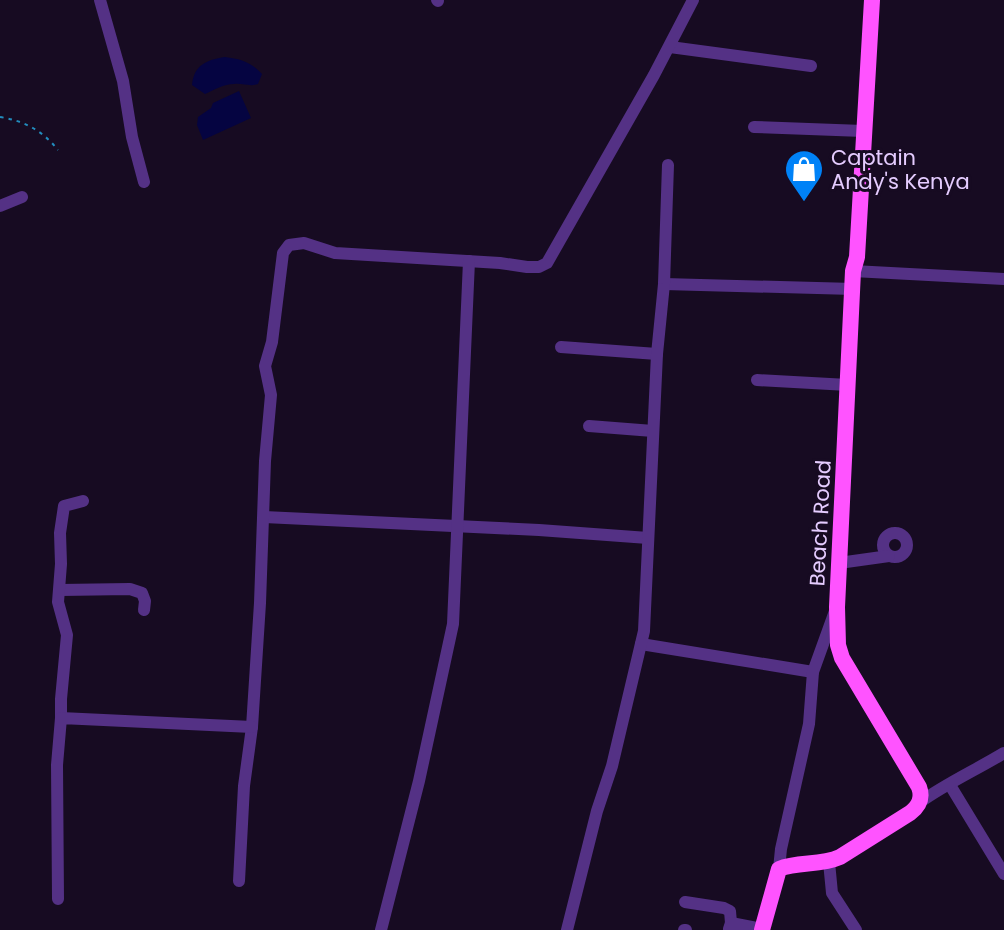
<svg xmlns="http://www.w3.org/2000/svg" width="1004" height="930" font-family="Poppins,sans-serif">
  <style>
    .water { fill: #050441 }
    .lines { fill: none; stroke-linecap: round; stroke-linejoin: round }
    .path { stroke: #228cbd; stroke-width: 2; stroke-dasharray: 3.5 5; stroke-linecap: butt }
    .minor { stroke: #543185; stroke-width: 12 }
    .major { stroke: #ff53ff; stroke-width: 16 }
    .labels { text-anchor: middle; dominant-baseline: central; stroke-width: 6; stroke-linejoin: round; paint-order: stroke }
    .poi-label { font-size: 21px; fill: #e5ccff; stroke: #170b22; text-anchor: start }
    .street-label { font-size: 21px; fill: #e5ccff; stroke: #170b22 }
  </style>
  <rect width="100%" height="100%" fill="#170b22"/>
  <g class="water">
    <path d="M225,57C241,59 251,62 262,74L258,84C250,87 243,83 234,84C224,84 214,90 205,94L192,85C194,65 206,60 225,57Z"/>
    <path d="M239,91L251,118L203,140L197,125L198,117L211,108L213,103Z"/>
  </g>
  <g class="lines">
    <path class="path" d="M0,117C24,121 42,130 58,150"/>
    <g class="minor">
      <path d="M100,0L123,81L132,137L144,182"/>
      <path d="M437,0L438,1"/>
      <path d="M670,47L811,66"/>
      <path d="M754,127L863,131"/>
      <path d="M0,206L22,197"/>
      <path d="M853,271L1004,279"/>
      <path d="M664,284L854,289"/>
      <path d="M561,347L657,354"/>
      <path d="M757,380L848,385"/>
      <path d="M589,426L653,431"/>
      <path d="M264,517L539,530L648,538"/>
      <circle cx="895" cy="545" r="12"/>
      <path d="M839,563L889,556"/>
      <path d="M60,590L130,589L142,593L145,601L144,610"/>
      <path d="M641,644L813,672"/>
      <path d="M61,718V699L67,635L58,602L61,564L60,533L64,506L83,501"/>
      <path d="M950,785L1004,874"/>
      <path d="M919,803C945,784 976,770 1004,753"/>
      <path d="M829,862L832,893L856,930"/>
      <path d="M779,869L781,849L809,724L813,672L835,611"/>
      <path d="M239,881L244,786L252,727L260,603L265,461L271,395L265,366L272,342L283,253L289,245L304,243L335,253L500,263L527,267H539L547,263L654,75L693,0"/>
      <path d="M58,899L57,765L61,718L252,727"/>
      <path d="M685,902L724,908L730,911L731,923"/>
      <path d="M729,929L731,923L762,929"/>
      <path d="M381,930L419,781L453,624L469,261"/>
      <path d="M567,930L597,811L612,766L644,631L657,354L664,284L668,165"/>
      <path d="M684,930H686"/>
    </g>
    <path class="major" d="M762,930L779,869C798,861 820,866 840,857L910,813C919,806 923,798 919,787L842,658L838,645L837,607L853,271L857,257L872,0"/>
  </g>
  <defs>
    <symbol id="shop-pin" viewBox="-11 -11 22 30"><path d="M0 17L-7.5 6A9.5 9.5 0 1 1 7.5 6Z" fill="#0082f7" stroke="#170b22"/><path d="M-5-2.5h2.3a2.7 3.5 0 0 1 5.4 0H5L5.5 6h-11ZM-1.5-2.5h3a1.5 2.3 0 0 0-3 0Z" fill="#fff"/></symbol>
  </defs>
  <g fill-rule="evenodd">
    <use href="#shop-pin" x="782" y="147" width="44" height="60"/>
  </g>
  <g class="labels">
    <g class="poi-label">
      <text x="831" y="157">Captain<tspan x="831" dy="24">Andy's Kenya</tspan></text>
    </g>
    <g class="street-label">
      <text transform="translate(820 523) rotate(-87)">Beach Road</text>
    </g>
  </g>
</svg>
